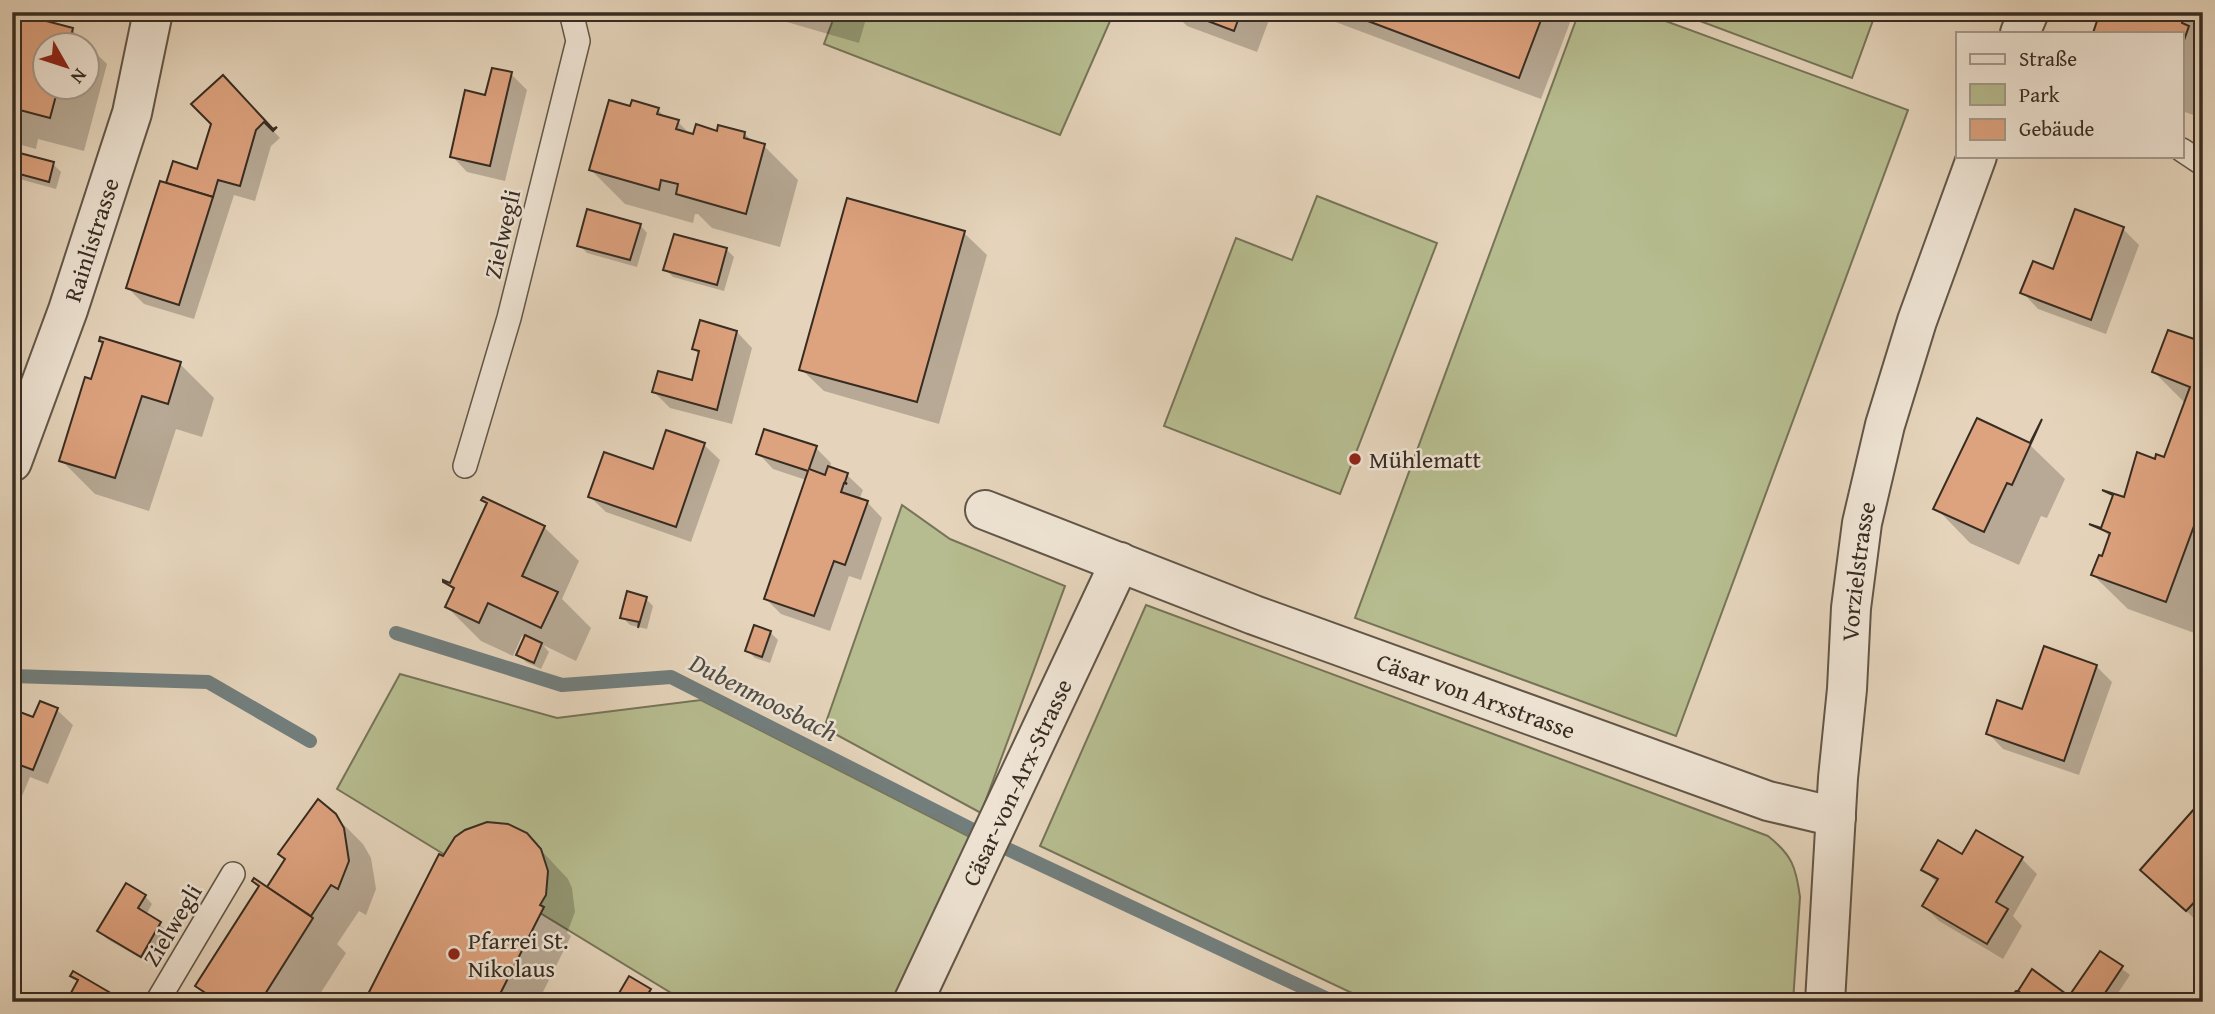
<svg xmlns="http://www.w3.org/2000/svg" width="2215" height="1014" font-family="'Gentium Book Plus',serif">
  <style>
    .green { fill: #b6bc8f; stroke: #767458; stroke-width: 2 }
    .shadow { fill: #0003; fill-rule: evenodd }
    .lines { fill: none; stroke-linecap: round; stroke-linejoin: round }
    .stream { stroke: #727e7d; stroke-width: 14 }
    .building { fill: #dda27e; stroke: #372c22; stroke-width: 2 }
    .lane-casing { stroke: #625648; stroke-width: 26 }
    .street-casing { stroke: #625648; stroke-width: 42 }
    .lane { stroke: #eee3d3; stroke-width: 23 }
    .street { stroke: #eee3d3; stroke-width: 38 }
    .poi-dot { fill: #8f2418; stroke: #eee3d3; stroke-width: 2.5 }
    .labels { text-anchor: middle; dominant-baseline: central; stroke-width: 5; stroke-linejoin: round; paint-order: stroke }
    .street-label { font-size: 24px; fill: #372c22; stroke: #eee3d3 }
    .poi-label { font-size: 24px; fill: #372c22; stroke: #eee3d3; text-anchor: start }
    .water-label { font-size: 26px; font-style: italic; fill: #504e48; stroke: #eee3d3 }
  </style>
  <rect width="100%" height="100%" fill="#e5d4bb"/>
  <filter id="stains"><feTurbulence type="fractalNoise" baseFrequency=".00286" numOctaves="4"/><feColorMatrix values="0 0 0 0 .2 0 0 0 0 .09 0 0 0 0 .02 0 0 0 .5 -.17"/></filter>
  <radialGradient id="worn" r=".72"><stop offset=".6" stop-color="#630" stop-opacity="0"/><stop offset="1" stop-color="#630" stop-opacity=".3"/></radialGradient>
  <g class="green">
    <path d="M836,12H1114L1060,135L824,44Z"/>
    <path d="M1579,12H1641L1908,110L1676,736L1355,618Z"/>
    <path d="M1676,12H1876L1852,78Z"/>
    <path d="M1317,196L1437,243L1340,494L1164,426L1236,238L1292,260Z"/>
    <path d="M902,505L950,539L1065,586L981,813L824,728Z"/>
    <path d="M1146,605L1768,836C1792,855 1796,867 1800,897L1793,1002H1371L1040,846Z"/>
    <path d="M400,674L557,718L701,700L972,838L907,993L844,1002H686L337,789Z"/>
  </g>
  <g class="shadow">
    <path d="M753,12H868L859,43Z"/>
    <path d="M1173,12H1272L1257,52L1187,26Z"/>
    <path d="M1309,12H1574L1541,99Z"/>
    <path d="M2124,12H2203L2202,118L2182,111V33H2095L2102,14L2121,21Z"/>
    <path d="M12,14L72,30L107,64L84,151L38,139L36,149L18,144L12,139ZM46,46H88V88H46Z"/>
    <path d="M511,74L527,90L505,181L467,172L452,156L487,97Z"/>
    <path d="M238,93L280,138L271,146L255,201L234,195L194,319L144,304L128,288L167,185L199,171Z"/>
    <path d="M631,108L658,110L667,119L678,122L691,135L745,134L754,143L764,146L798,180L780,247L712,228L698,214H695L693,223L625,204L591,170Z"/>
    <path d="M12,153L53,164L61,172L56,189L12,177Z"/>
    <path d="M640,225L647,233L637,267L587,253L579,245Z"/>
    <path d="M2123,229L2139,245L2106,334L2038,309L2023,293Z"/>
    <path d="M964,233L987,255L939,424L824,391L801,369Z"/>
    <path d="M726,249L734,257L724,291L673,277L665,269Z"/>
    <path d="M737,332L752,348L732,424L670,408L654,392L693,382L700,355L694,349Z"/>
    <path d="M2203,344V628L2200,635L2128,609L2093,575L2104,558L2110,537L2102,529L2156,462L2165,459L2186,404L2154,372Z"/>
    <path d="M180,364L214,398L202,437L176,429L149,511L95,494L61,460L92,381Z"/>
    <path d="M1978,421L2030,445L2065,479L2047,518L2041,516L2019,565L1970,543L1936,508Z"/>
    <path d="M704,445L720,460L691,542L606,512L590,497L654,471Z"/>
    <path d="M816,448L831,463L830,469L847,475L863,490L859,500L867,502L882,518L861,580L849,576L830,631L781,614L766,599L806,480L773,469L758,453Z"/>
    <path d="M483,500L544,527L579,561L562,599L591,628L576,661L543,645L549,652L541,669L526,662L519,654L526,638L522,636L513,656L481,641L447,607L488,505Z"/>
    <path d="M646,599L653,606L647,629L630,625L622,617Z"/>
    <path d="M770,632L778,640L770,663L755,658L747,650Z"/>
    <path d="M2096,666L2112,682L2079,775L2003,749L1988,733Z"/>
    <path d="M57,710L73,725L48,784L30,777L12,820V711L34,719Z"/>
    <path d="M2203,802V927L2143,870Z"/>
    <path d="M335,816L363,844L371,858L376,889L366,915L359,911L337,944L346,953L315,1002H213L197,986L267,889Z"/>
    <path d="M526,834L568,879L572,888L575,912L567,933L571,936L538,1002H366L444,858Z"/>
    <path d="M1963,856L2022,859L2037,874L2013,916L2022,926L2003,959L1939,921L1924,906L1937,883L1923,869Z"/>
    <path d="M145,896L152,904L146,915L168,931L149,963L107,939L99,931Z"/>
    <path d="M2101,953L2130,975L2112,1002H2009L2069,998Z"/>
    <path d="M650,991L657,998L655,1002H620Z"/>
  </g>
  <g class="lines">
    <g class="stream">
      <path d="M396,633L562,685L671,677L975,831"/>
      <path d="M12,676L208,682L310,741"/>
      <path d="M1001,846L1334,1002"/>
    </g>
  </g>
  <g class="building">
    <path d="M12,12L73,28L69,46H46V88H58L50,118L12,108Z"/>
    <path d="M1184,12H1241L1234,31Z"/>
    <path d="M1344,12H1544L1519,78Z"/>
    <path d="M2100,12L2120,19L2123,12H2185L2182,23L2189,26L2182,46V33H2093Z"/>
    <path d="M492,68L512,72L490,166L450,157L465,90L485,95Z"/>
    <path d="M223,75L273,129L277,127L273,131L264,122L256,130L240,186L218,180L213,197L166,183L173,161L197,169L211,124L191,104Z"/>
    <path d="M609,100L630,106L632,100L659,108L657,114L679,120L676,129L693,134L696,124L717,131L718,125L745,132L744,138L765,144L746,214L676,194L678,184L661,180L659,190L589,170Z"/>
    <path d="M12,151L54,162L49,182L12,172Z"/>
    <path d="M160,181L213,197L179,305L126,288Z"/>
    <path d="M847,198L965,231L917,402L799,370Z"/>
    <path d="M587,209L641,224L630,260L577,246Z"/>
    <path d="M2075,209L2124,227L2091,320L2020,293L2033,261L2053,269Z"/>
    <path d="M674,234L727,248L717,285L663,270Z"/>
    <path d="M700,320L737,331L717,410L652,392L658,371L692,380L699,351L692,349Z"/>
    <path d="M2168,330L2203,342V529L2194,526L2166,602L2091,575L2099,555L2102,556L2110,533L2089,524L2101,528L2113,495L2102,490L2124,497L2137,452L2155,459L2156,454L2164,457L2190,387L2152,372Z"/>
    <path d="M100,337L181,362L168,404L142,396L115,478L59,461L85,377L91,379L103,342L99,341Z"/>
    <path d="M1977,418L2030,443L2042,419L2012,485L2007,483L1984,532L1933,509Z"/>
    <path d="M764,429L817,446L809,469L825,475L828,466L848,473L845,482L847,484L844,483L841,492L868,501L845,565L834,561L814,616L764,599L808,471L756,454Z"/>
    <path d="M666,430L705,443L676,527L588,497L604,452L653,469Z"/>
    <path d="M483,497L545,526L522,576L558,592L541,628L488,603L479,623L445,607L454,588L443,582V580L450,583L487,503L481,500Z"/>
    <path d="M627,591L647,597L638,628L639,622L620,618Z"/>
    <path d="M754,625L771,631L762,657L745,651Z"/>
    <path d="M525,635L542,643L534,663L516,655Z"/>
    <path d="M2044,646L2097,665L2064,761L1986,734L1997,700L2022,709Z"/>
    <path d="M40,701L58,708L33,770L12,762V709L33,717Z"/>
    <path d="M318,799L336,814L344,828L349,861L338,889L331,885L311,916L267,887L285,859L278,854Z"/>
    <path d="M2203,799V893L2186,911L2140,870Z"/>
    <path d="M487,822L508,824L527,833L541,849L548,871L546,895L540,905L544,907L496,1002H364L439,854L443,856L455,837L465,830Z"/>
    <path d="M1976,830L2023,857L1996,902L2008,909L1987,944L1922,906L1938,879L1921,870L1938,840L1962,854Z"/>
    <path d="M254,878L313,918L260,1002H219L195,986L259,886L252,881Z"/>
    <path d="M126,883L146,895L138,908L161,922L141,957L97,931Z"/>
    <path d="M2100,951L2123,966L2099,1002H2031L2018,991L2032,969L2069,996Z"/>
    <path d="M73,971L126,1002H66L78,980L70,976Z"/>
    <path d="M629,976L651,989L643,1002H619L615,1000Z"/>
    <path d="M2016,991H2018L2031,1002H2006Z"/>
  </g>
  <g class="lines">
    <defs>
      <g id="lane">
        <path d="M2182,150L2203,164"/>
        <path d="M465,466L509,318L578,41L571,12"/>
        <path d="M157,1002L233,874"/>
      </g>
      <g id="street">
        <path d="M2020,33L2029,12"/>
        <path id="s1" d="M12,462L68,310L132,113L153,12"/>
        <path id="s2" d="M985,510L1254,615L1768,801L1836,817"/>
        <path id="s3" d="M913,1002L1120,562"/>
        <path id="s4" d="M1825,1002L1838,778L1847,689L1851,608L1862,523L1885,425L1917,321L1977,156"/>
      </g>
    </defs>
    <use href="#lane" class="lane-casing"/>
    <use href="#street" class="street-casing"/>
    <use href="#lane" class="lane"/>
    <use href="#street" class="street"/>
  </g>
  <g class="poi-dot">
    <circle cx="1355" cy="459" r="7"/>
    <circle cx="454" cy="954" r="7"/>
  </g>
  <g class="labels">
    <g class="street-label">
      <text transform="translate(502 234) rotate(-77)">Zielwegli</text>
      <text stroke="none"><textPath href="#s1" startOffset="236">Rainlistrasse</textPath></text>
      <text stroke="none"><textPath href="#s4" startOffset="432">Vorzielstrasse</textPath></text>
      <text stroke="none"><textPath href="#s2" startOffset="525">Cäsar von Arxstrasse</textPath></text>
      <text stroke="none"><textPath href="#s3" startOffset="243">Cäsar-von-Arx-Strasse</textPath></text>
      <text transform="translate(172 925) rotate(-59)">Zielwegli</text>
    </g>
    <g class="poi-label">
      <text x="1369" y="459">Mühlematt</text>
      <text x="468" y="940">Pfarrei St.<tspan x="468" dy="28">Nikolaus</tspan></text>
    </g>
    <g class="water-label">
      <text transform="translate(764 697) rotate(27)">Dubenmoosbach</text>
    </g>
  </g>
  <rect width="2215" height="1014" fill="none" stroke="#e5d4bb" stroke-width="42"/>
  <rect x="14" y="14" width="2187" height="986" fill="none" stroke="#372c22" stroke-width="3.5"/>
  <rect x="21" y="21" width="2173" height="972" fill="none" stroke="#372c22" stroke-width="2"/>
  <rect x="1956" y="32" width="228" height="126" fill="#eee3d3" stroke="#a59a8c" stroke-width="2"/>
  <rect x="1970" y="54" width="35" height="10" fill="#eee3d3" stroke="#a59a8c" stroke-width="2"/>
  <text x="2019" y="66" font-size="21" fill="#372c22">Straße</text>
  <rect x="1970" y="84" width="35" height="21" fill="#b6bc8f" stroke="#a59a8c" stroke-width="2"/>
  <text x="2019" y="102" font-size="21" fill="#372c22">Park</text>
  <rect x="1970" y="119" width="35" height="21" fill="#dda27e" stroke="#a59a8c" stroke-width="2"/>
  <text x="2019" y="136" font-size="21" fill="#372c22">Gebäude</text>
  <g transform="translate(66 66) rotate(129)"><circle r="33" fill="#eee3d3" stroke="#a59a8c" stroke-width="2"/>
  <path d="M0-5L12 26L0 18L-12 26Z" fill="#8f2418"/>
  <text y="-10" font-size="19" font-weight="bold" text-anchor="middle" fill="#372c22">N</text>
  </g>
  <rect width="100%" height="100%" filter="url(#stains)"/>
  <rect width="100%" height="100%" fill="url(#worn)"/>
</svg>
